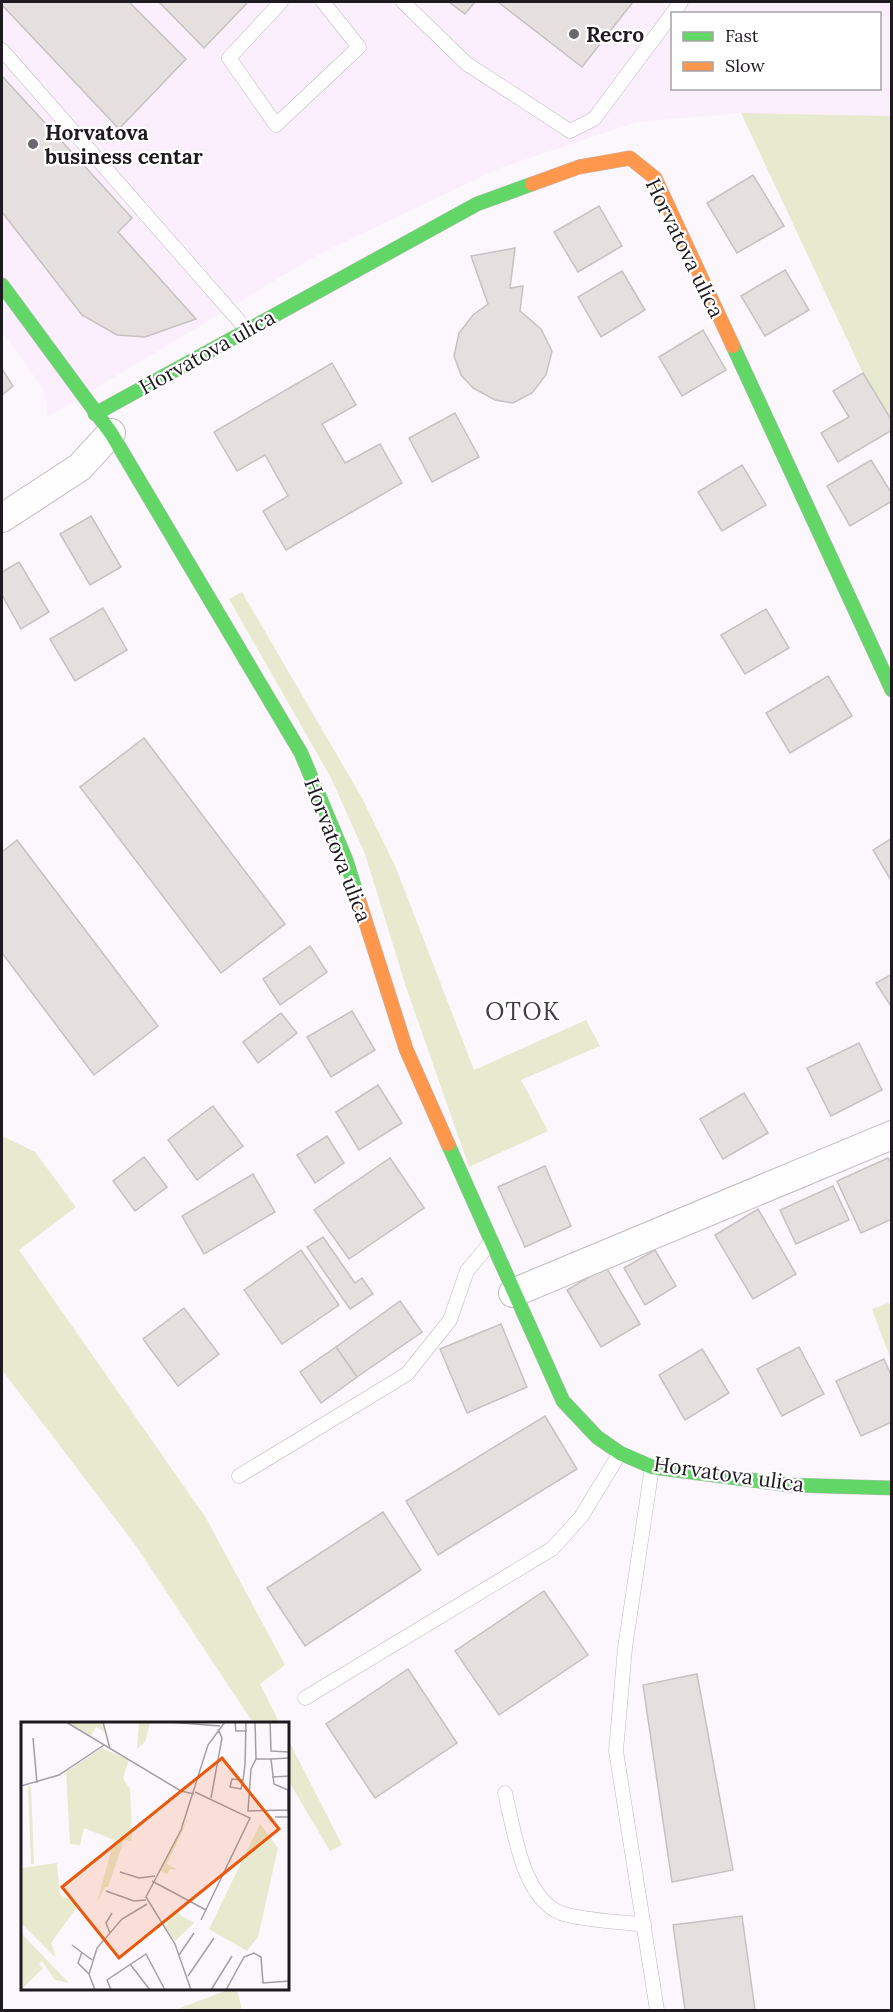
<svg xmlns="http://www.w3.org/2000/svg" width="893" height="2012" font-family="Lora,serif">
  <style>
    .built { fill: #fceffd; fill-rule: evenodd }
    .green { fill: #e7eace }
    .building { fill: #e5dfdf; stroke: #c7c2c2; stroke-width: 1.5 }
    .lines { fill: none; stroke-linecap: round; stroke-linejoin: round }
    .lane-casing { stroke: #bebabe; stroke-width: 15 }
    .street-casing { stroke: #bebabe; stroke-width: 30 }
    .fast-casing { stroke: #bebabe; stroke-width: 15 }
    .slow-casing { stroke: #bebabe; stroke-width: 15 }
    .lane { stroke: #fffeff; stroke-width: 14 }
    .street { stroke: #fffeff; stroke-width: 28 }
    .fast { stroke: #63d668; stroke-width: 14 }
    .slow { stroke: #ff974d; stroke-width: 14 }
    .poi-dot { fill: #6c676c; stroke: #fff; stroke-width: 2 }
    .labels { text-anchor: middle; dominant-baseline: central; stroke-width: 4.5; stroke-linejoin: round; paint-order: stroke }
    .poi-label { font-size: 21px; font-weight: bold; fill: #1f1a1f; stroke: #fff; text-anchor: start }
    .street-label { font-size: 21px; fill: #1f1a1f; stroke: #fff }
    .quarter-label { font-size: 24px; letter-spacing: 1.5px; fill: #433843; stroke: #fff }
    .inset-road { fill: none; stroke: #a49fa4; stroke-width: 1.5 }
    .view { fill: #e8590c; fill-opacity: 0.15; stroke: #e8590c; stroke-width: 3 }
    .inset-edge { fill: none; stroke: #1f1a1f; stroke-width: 3 }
  </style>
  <rect width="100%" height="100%" fill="#fcf7fc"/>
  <path class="built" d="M2,2H891V116L741,113L637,122L500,168L319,254L48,417L44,390L2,332ZM672,14H880V88H672Z"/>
  <g class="green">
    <path d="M741,113L891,116V433Z"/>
    <path d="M242,592L362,798L396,868L474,1070L586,1020L600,1046L521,1080L548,1131L469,1167L406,987L365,854L331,778L229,599Z"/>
    <path d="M2,1136L35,1152L76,1207L19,1250L206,1518L285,1665L260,1684L280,1724H254L134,1543L2,1370Z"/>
    <path d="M891,1302H892L891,1360L872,1309Z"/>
    <path d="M288,1739L342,1845L330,1851L288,1780Z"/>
    <path d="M228,1990H237L242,2010H175Z"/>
  </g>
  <g class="building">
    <path d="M2,2H129L186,59L119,129L2,5Z"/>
    <path d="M159,2H248L204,48Z"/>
    <path d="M449,2H475L465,14Z"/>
    <path d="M498,2H633L582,67Z"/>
    <path d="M2,76L132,218L118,232L196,319L145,337L117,335L82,315L2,212Z"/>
    <path d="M753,175L784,226L737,253L707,203Z"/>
    <path d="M599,206L622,246L578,272L554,232Z"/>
    <path d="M515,248L510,288L523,286L520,311L541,329L552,351L546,375L532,393L513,403L495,400L473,388L461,375L454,356L459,333L473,315L488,304L471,256Z"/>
    <path d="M785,270L809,310L765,336L741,296Z"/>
    <path d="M622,271L645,310L601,337L578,297Z"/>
    <path d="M703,330L726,370L682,396L659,357Z"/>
    <path d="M332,363L356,405L322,424L345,463L380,444L402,483L286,550L263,511L288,496L265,455L237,471L214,432Z"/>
    <path d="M2,369L13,386L2,395Z"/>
    <path d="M863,373L892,421V430L838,462L821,433L849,417L833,391Z"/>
    <path d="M455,413L479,457L432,482L409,438Z"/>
    <path d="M871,460L892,494V501L850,526L827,486Z"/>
    <path d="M742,465L766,505L722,531L698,492Z"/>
    <path d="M91,516L121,567L90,585L60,534Z"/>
    <path d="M19,562L49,612L21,629L2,595V572Z"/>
    <path d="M103,608L127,650L75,681L50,639Z"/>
    <path d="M766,609L789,648L745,674L721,635Z"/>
    <path d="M828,676L852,716L790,753L766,713Z"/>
    <path d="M144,738L285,924L221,973L80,787Z"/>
    <path d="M892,838V882L873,850Z"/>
    <path d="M17,840L158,1026L94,1075L2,953V852Z"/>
    <path d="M310,946L327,972L280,1005L263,979Z"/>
    <path d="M892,974V1008L876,983Z"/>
    <path d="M352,1011L375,1050L331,1077L307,1037Z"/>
    <path d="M281,1013L297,1033L258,1063L243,1042Z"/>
    <path d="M859,1043L882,1090L831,1116L807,1068Z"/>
    <path d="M378,1085L402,1123L359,1150L336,1112Z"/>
    <path d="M744,1093L768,1133L723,1159L700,1119Z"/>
    <path d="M213,1106L243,1146L197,1180L168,1140Z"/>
    <path d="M327,1136L344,1163L315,1183L297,1155Z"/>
    <path d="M144,1157L167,1187L135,1211L113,1181Z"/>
    <path d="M390,1158L424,1208L349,1259L314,1210Z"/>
    <path d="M888,1158L892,1164V1219L861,1233L837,1181Z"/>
    <path d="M545,1166L571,1226L525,1247L498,1187Z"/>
    <path d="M253,1174L275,1212L204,1254L182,1216Z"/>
    <path d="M833,1186L849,1220L796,1244L780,1210Z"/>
    <path d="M758,1209L796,1274L753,1299L715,1235Z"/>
    <path d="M323,1237L355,1283L362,1278L373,1294L350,1309L307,1247Z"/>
    <path d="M301,1250L339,1305L282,1344L244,1290Z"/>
    <path d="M655,1250L676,1286L645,1305L624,1268Z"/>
    <path d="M606,1267L640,1324L601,1347L567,1290Z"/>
    <path d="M400,1301L422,1332L357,1377L336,1347Z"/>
    <path d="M184,1308L219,1354L178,1386L143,1339Z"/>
    <path d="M501,1324L527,1387L467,1413L440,1349Z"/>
    <path d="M336,1347L357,1377L321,1403L300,1372Z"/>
    <path d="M799,1347L824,1394L782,1416L757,1369Z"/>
    <path d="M702,1349L729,1393L685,1420L659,1375Z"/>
    <path d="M884,1359L892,1377V1422L861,1436L836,1381Z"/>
    <path d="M545,1416L577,1469L438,1555L406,1501Z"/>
    <path d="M383,1512L421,1570L305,1646L267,1588Z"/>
    <path d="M544,1591L588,1655L499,1715L455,1651Z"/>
    <path d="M408,1669L457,1743L375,1798L326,1724Z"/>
    <path d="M697,1674L733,1870L672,1882L643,1685Z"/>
    <path d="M742,1916L755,2010H685L673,1925Z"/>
  </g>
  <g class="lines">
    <defs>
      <g id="lane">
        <path d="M281,2L229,58L276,125L359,47L323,2"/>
        <path d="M403,2L467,64L570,131L594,119L681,2"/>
        <path d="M2,50L247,330"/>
        <path d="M652,1467L625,1648L616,1751L657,2010"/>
        <path d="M239,1476L407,1374L450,1320L467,1271L491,1242"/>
        <path d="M305,1698L552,1549L581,1517L620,1453"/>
        <path d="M505,1793C514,1829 522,1898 561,1913C578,1920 624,1922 644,1925"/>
      </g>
      <g id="street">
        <path d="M2,518L80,467L111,433"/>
        <path d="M513,1293L892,1135"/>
      </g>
      <g id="fast">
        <path d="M2,285L111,433L301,753L346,860L359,901"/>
        <path d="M733,346L892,690"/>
        <path d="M95,414L477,204L532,184"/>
        <path d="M448,1144L563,1401L597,1437L620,1453L652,1467L790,1485L892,1488"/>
      </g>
      <g id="slow">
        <path d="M532,184L579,167L630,158L655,178L733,346"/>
        <path d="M359,901L406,1049L448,1144"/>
      </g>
    </defs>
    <use href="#lane" class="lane-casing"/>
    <use href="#street" class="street-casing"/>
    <use href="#fast" class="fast-casing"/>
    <use href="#slow" class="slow-casing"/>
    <use href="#lane" class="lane"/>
    <use href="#street" class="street"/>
    <use href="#fast" class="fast"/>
    <use href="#slow" class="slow"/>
  </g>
  <g class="poi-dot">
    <circle cx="574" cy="34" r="6"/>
    <circle cx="33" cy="144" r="6"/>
  </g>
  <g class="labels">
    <g class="poi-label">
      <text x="586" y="34">Recro</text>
      <text x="45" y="132">Horvatova<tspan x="45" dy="24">business centar</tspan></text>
    </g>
    <g class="street-label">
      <text transform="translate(685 248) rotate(64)">Horvatova ulica</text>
      <text transform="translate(207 352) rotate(-29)">Horvatova ulica</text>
      <text transform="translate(338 850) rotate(69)">Horvatova ulica</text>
      <text transform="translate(729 1474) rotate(8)">Horvatova ulica</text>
    </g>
    <g class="quarter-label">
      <text x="523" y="1011">OTOK</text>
    </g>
  </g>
  <g transform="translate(21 1722)">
    <rect width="268" height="268" fill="#fcf7fc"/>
    <path d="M47,0H81L84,10L75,5L70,14ZM118,0H143L129,1L124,20L116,27ZM81,26L108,38L102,56L109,67L111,112L110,119L103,118L87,165H84L76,181L93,118L63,106L59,123L49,122L45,50ZM10,64L13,142H10L7,65ZM169,93L146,142L157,148L149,147L146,152L138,148ZM239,102L257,126L237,215L226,229L188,207ZM36,141L39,173L58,182L30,221L35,236L0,201V146ZM153,189L173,201L154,219L144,205ZM0,211L48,261L34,258L21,239L18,242L22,246L0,268Z" fill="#e7eace"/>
    <path class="inset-road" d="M45,0L160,69L173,72M82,0L89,27M148,0L199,4M214,0L215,9H226M234,0L235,37L230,47L227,89L267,88V68L253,62L250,37H235M249,0L250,29L268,30M12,16L16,61M250,37L269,36M251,55L269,54M222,58L211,57L209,65L220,67L222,58L224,43L225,0M0,64L38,53L83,23M174,70L229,96L180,198M190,76L201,16L197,7M254,95H268L267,88M99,150L118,156L134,154M131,159L185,188M85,169L113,179L125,178M89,211L85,201L91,191M51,223L71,238M61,230L57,241L68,252M158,233L173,211M109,242L129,268M167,254L193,216M74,268L68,252L76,226L101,197L126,182M90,268L86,258L125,232L144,268M170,268L154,222L125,175L160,108L187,23L204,0M190,268L211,234M205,268L223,235L233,231L240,235L242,261L269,259"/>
    <path class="view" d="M201,36L258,107L98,236L41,165Z"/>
    <rect width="268" height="268" class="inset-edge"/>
  </g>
  <rect width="893" height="2012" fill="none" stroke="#1f1a1f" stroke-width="6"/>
  <rect x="671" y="12" width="210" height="78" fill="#ffffff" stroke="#a5a3a5" stroke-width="1.5"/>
  <rect x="683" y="32" width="30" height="9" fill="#63d668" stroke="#a5a3a5" stroke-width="1.5"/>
  <text x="725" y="42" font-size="18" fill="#1f1a1f">Fast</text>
  <rect x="683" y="62" width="30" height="9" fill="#ff974d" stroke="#a5a3a5" stroke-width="1.5"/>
  <text x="725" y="72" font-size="18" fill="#1f1a1f">Slow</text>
</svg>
